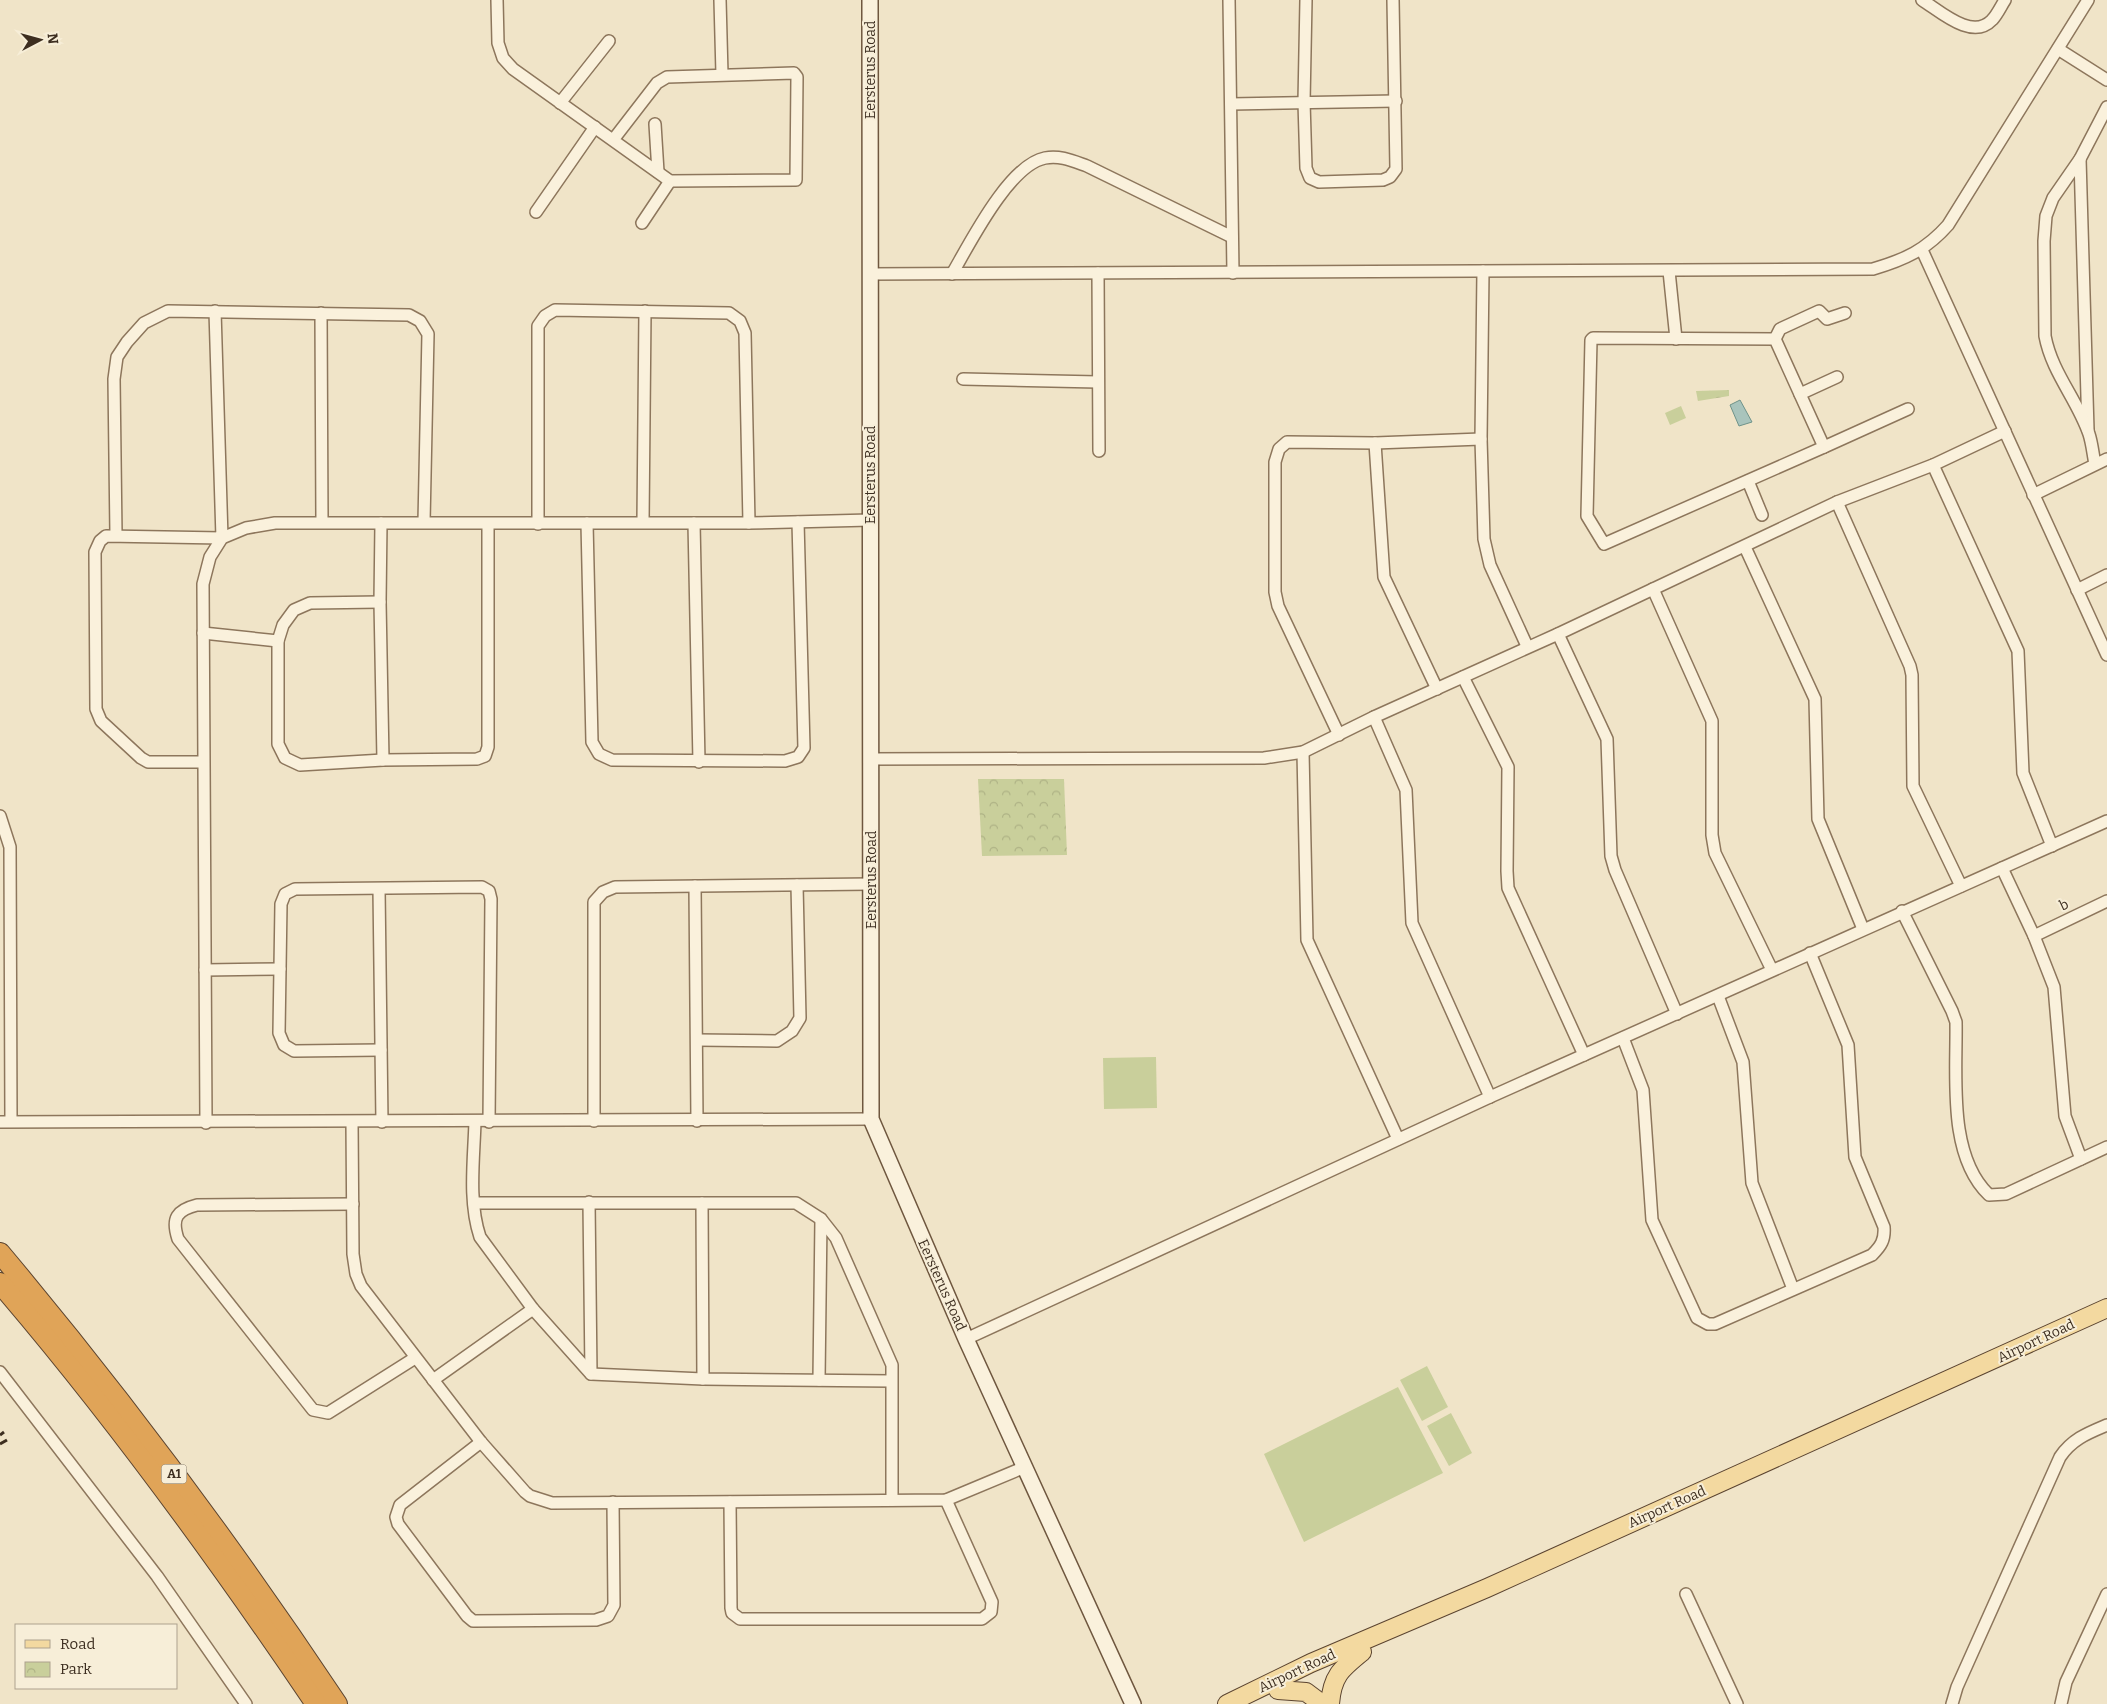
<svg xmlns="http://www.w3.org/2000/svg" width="2107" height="1704" font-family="Bitter,serif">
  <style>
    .park { fill: url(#park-crowns) }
    .garden { fill: #c9cf9b }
    .water { fill: #a9c4bc; stroke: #6f938a }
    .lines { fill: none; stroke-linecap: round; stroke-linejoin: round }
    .street-casing { stroke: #8d765c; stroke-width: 14 }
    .secondary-casing { stroke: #6f573f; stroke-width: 18 }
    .primary-casing { stroke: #5b4430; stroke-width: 20 }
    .highway-casing { stroke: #5b4430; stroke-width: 22 }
    .street { stroke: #faf1dc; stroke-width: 11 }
    .secondary { stroke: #faf1dc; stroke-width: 15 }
    .primary { stroke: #f3d9a0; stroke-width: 18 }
    .highway { stroke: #e0a458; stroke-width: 20 }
    .rail { stroke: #3d2e20; stroke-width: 3; stroke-dasharray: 9 9; stroke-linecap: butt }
    .labels { text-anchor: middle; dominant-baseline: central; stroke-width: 4; stroke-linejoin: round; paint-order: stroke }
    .shield { fill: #f7eed8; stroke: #756857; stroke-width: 1 }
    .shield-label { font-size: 12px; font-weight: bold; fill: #3d2e20 }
    .street-label { font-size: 14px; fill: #3d2e20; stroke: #f7eed8 }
  </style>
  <defs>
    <pattern id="park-crowns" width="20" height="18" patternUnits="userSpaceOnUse" patternTransform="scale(1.25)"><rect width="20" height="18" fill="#c9cf9b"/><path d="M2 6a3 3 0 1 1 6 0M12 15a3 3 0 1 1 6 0" fill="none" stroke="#aeb285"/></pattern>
  </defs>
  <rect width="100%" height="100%" fill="#f0e4c8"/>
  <g class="park">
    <path d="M1729,390V396L1698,401L1696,391Z"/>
    <path d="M978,779H1064L1067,855L982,856Z"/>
  </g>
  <g class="garden">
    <path d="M1681,406L1686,418L1670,425L1665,413Z"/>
    <path d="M1156,1057L1157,1108L1104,1109L1103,1058Z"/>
    <path d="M1427,1366L1448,1407L1422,1421L1400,1380Z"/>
    <path d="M1398,1387L1443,1473L1304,1542L1264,1454Z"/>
    <path d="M1451,1413L1472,1453L1449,1466L1427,1426Z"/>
  </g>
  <path class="water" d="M1740,400L1752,422L1739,426L1730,405Z"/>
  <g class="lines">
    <defs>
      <g id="street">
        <path d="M497,0L498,43L503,58L513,69L670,181L796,180L797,77L794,73L667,77L657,83L613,140"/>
        <path d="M720,0L722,74"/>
        <path d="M1229,0L1233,273"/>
        <path d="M1306,0L1304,102L1306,168L1310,178L1319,182L1383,180L1390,177L1396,169L1393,0"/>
        <path d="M1922,0C1940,11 1972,41 1992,20C1997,15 2001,6 2005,0"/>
        <path d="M2058,49L2107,80"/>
        <path d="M560,103L609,41"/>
        <path d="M1231,104L1396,101"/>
        <path d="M655,124L658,172"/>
        <path d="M2080,159L2088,430"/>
        <path d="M536,212L595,127"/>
        <path d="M642,223L670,181"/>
        <path d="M1922,250L2107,655"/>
        <path d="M1483,271L1481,439L1484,539L1490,565L1527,646"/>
        <path d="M1669,271L1676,339"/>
        <path d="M1098,273L1099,451"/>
        <path d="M870,274L1873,269C1904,260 1926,250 1948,225L2088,0"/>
        <path d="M952,274C970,243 1009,165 1045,158C1060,155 1073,161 1087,166L1232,237"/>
        <path d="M321,313L322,521"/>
        <path d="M1593,338L1775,339L1824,447L1604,544L1587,516L1591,340Z"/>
        <path d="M1775,339L1780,329L1819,311L1827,319L1845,313"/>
        <path d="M963,379L1098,382"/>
        <path d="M1800,394L1837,377"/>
        <path d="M1375,443L1384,577L1437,689"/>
        <path d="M1824,447L1908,409"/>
        <path d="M2095,464C2093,454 2092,443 2089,434C2077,399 2052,373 2045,336L2044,241L2046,216L2053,198L2080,159L2107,107"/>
        <path d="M1933,465L2018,651L2023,773L2052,846"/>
        <path d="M1748,481L1762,515"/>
        <path d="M2033,495L2107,459"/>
        <path d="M1837,502L1910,666L1912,675L1913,786L1961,886"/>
        <path d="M643,522L645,311"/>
        <path d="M381,523L380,602L383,760"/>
        <path d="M587,523L592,742L599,754L612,760L785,761L798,757L804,748L798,522"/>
        <path d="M694,523L699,762"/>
        <path d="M538,524V326L545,316L555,310L729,313L740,321L745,333L749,523"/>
        <path d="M116,535L114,379L117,357L127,342L144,323L168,311L409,315L420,321L428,334L424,522"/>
        <path d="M1745,547L1815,699L1818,819L1863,929"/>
        <path d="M1653,589L1712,721V835L1715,853L1772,970"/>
        <path d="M2077,590L2107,575"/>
        <path d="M380,602L310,603L294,610L283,625L278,641V744L285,758L300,765L383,760L477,759L485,756L488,747V524"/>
        <path d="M203,633L278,641"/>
        <path d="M1558,634L1607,739L1611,856L1615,870L1677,1014"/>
        <path d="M1463,677L1508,767L1507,871L1508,888L1584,1055"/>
        <path d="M1374,717L1406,790L1412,923L1490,1097"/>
        <path d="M1339,735L1278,606L1275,592V462L1279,449L1287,442L1375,443L1481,439"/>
        <path d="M1303,752L1307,940L1398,1139"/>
        <path d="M870,759L1264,758L1303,752L1374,717L1558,634L1837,502L1933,465L2005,431"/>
        <path d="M203,762H148L141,758L101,721L96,709L95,552L100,541L106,536L222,538L215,311"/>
        <path d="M0,816L10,847L11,1121"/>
        <path d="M2002,868L2034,936L2054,987L2065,1116L2081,1159"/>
        <path d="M695,886L697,1121"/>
        <path d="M379,889L382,1122"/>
        <path d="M1902,911L1952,1011L1956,1022C1957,1075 1947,1155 1989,1195L2006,1194L2107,1147"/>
        <path d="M2034,936L2107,901"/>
        <path d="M205,970L280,969"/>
        <path d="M1718,996L1743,1062L1752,1183L1793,1289"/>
        <path d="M1623,1038L1643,1090L1652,1220L1697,1318L1708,1324H1715L1872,1255C1881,1246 1885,1240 1884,1227L1855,1157L1848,1045L1810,953"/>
        <path d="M697,1040L777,1041L792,1031L800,1018L797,885"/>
        <path d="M381,1050L294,1051L284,1045L279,1033L281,904L285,894L295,889L482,887L489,891L491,899L489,1122"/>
        <path d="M475,1121C474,1159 468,1201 480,1237L533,1309L591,1374L703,1379L891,1381"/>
        <path d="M594,1121V902L603,892L615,887L871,884"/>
        <path d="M0,1122L871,1119"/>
        <path d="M352,1122L353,1254L356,1274L361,1286L481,1442L525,1492L530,1496L552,1503L946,1500L1025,1467"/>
        <path d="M206,1123L203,584L210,557L222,538L246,528L275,523H749L870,520"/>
        <path d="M589,1202L591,1374"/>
        <path d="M474,1203H796L821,1219L836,1238L892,1365V1500"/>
        <path d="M702,1203L703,1379"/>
        <path d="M353,1204L197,1205C177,1210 171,1218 178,1239L313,1410L328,1413L415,1358"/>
        <path d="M966,1339L1490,1097L2107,821"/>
        <path d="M0,1372L157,1576L246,1704"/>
        <path d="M433,1380L533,1309"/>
        <path d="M819,1380L821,1219"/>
        <path d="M481,1442L400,1505L396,1517L398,1524L467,1616L473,1621L596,1620L608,1616L614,1605L613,1502"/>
        <path d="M730,1502L731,1608L732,1613L740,1619H982L991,1612L992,1602L946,1500"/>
        <path d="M1686,1594L1737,1704"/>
        <path d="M1952,1704L1957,1687L2060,1457C2072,1439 2088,1433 2107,1425"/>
        <path d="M2061,1704L2066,1682L2107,1594"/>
      </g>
      <path id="secondary" d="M870,0L871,1119L966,1339L1133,1704"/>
      <g id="primary">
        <path d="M1278,1690L1306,1692L1322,1704"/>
        <path d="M1227,1704L1311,1663L1487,1588L2107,1308"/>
        <path d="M1330,1704C1332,1676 1341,1669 1362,1652"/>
      </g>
      <g id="highway">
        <path d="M0,1253C121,1397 233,1548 337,1704"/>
        <path d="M0,1283C114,1416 218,1559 316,1704"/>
      </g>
    </defs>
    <use href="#street" class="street-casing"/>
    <use href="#secondary" class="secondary-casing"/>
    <use href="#primary" class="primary-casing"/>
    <use href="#highway" class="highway-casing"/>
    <use href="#street" class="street"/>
    <use href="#secondary" class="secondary"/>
    <use href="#primary" class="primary"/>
    <use href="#highway" class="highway"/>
    <g class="rail">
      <path d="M0,1435L4,1432"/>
      <path d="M0,1444L7,1440"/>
    </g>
  </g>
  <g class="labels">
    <rect class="shield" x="161.5" y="1464.5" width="25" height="19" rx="4"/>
    <g class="shield-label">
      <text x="174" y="1474">A1</text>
    </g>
    <g class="street-label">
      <text transform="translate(870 70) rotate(-90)">Eersterus Road</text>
      <text transform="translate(870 475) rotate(-90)">Eersterus Road</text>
      <text transform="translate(871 880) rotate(-90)">Eersterus Road</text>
      <text transform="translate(2064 905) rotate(-25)">b</text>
      <text transform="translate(942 1285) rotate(66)">Eersterus Road</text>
      <text transform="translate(2036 1341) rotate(-25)">Airport Road</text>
      <text transform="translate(1667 1507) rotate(-24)">Airport Road</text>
      <text transform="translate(1297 1671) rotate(-25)">Airport Road</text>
    </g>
  </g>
  <rect x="15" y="1624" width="162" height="65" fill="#f7eed8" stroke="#ada18e"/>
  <rect x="25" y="1640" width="25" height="8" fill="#f3d9a0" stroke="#ada18e"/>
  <text x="60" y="1649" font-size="15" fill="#3d2e20">Road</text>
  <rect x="25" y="1662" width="25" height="15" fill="url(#park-crowns)" stroke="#ada18e"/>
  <text x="60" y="1674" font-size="15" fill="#3d2e20">Park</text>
  <g transform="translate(40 40) rotate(84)" stroke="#f7eed8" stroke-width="4" paint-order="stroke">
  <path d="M0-4L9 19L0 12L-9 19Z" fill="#3d2e20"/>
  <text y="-8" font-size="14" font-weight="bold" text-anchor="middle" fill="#3d2e20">N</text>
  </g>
</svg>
